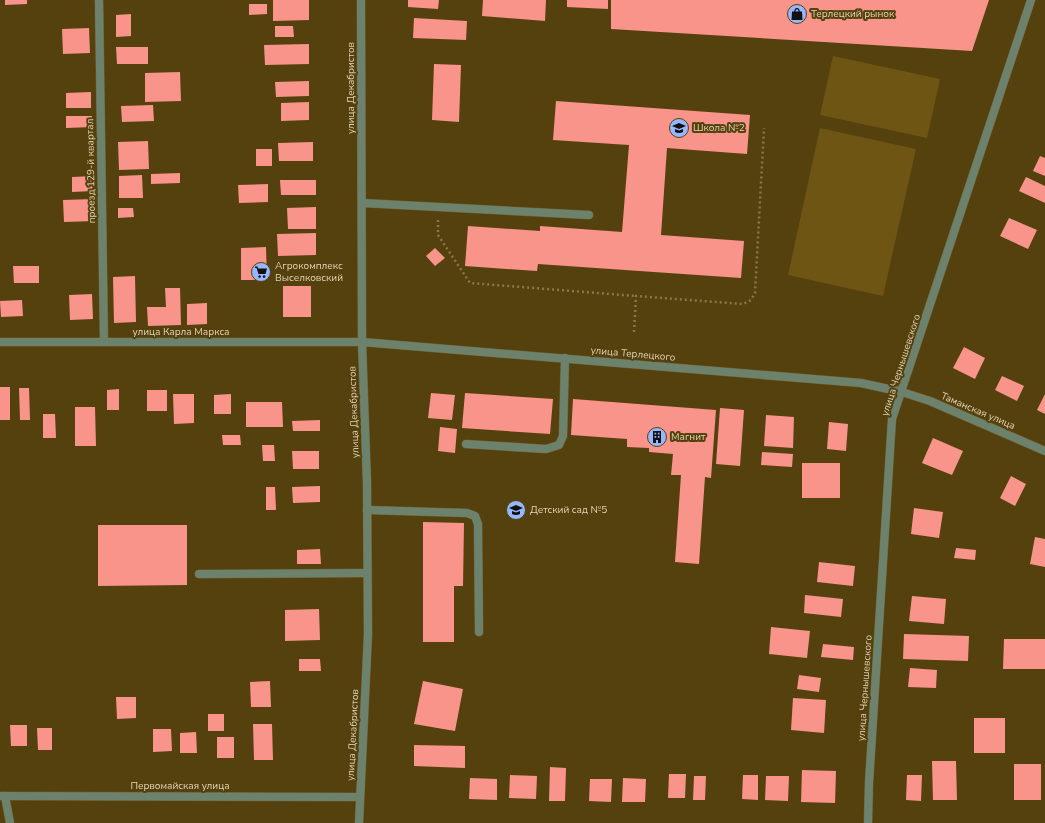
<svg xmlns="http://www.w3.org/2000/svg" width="1045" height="823" font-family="'Nunito Sans',sans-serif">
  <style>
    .green { fill: #6f5513 }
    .building { fill: #f9948b }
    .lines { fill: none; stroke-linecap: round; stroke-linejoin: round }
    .lane-casing { stroke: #715e2f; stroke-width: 9 }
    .street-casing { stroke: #715e2f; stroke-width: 9 }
    .path { stroke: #89774b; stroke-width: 2.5; stroke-dasharray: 2 3; stroke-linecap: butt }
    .lane { stroke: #6c826d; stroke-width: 8 }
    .street { stroke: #6c826d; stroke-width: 8 }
    .labels { text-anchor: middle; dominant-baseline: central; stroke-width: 4; stroke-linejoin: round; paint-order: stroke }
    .poi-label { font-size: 10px; fill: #e2d3b4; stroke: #55410e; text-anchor: start }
    .street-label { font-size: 10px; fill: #e2d3b4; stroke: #55410e }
  </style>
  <rect width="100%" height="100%" fill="#55410e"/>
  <g class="green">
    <path d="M833,56L940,79L927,138L820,115Z"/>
    <path d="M820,128L916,149L883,296L788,275Z"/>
  </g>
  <g class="building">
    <path d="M5,0H27V4L5,5Z"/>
    <path d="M273,0H309V20L273,21Z"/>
    <path d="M408,0H439L438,9L408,7Z"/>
    <path d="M483,0H546L545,21L482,16Z"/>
    <path d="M567,0H608V9L567,7Z"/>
    <path d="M611,0H989L972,51L611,29Z"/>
    <path d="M249,4H267V14L249,15Z"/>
    <path d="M131,14V36L116,37V15Z"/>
    <path d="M414,18L467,21L466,40L413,38Z"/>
    <path d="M275,26H293L294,37H275Z"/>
    <path d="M89,28L90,53L63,54L62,29Z"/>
    <path d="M309,44V64L265,65L264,45Z"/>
    <path d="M116,47H148V64H117Z"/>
    <path d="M434,64L461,65L459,122L432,120Z"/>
    <path d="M180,72L181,101L145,102V73Z"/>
    <path d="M309,81V96L276,97L275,82Z"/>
    <path d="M91,92V108H66V93Z"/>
    <path d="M556,101L750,115L747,154L667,148L661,235L744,241L741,278L538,264L537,271L465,266L468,226L540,231V226L622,232L629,145L553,140Z"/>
    <path d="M309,102V120L281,121V103Z"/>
    <path d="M153,105L154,121L122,122L121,106Z"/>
    <path d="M66,116H92L93,127L66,128Z"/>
    <path d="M148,141L149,169L119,170L118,142Z"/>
    <path d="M313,142V161H279L278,143Z"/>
    <rect x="256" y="149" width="16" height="17"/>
    <path d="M1040,156L1045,158V176L1033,171Z"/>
    <path d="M180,173V183L151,184V174Z"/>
    <path d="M142,175L143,198H119V176Z"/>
    <path d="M93,176V191L72,192V177Z"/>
    <path d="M1026,177L1045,186V203L1019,191Z"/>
    <path d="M280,180H316V195H281Z"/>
    <path d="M268,184V202L239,203L238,185Z"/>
    <path d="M94,199L95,221L64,222L63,200Z"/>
    <path d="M316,207V229H288L287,208Z"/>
    <path d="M118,208H133L134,217L118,218Z"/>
    <path d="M1009,218L1037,230L1028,249L1000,236Z"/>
    <path d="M316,233V255L278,256L277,234Z"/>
    <path d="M266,247L267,280H241V248Z"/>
    <path d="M435,248L445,258L435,266L426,256Z"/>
    <path d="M13,266H39V283H14Z"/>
    <path d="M135,276L136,322L114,323L113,277Z"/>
    <rect x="283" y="286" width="28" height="31"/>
    <path d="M165,288H180L181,325L148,326L147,307H166Z"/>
    <path d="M92,294L93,319L70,320L69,295Z"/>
    <path d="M22,300L23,316L1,317L0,301Z"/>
    <path d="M207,303V324L187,325V304Z"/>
    <path d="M964,347L985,358L975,379L953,368Z"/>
    <path d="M1002,376L1024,386L1017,401L995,390Z"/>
    <rect x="0" y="387" width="10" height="33"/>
    <path d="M19,388H29L30,420H20Z"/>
    <path d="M119,389V410H107V390Z"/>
    <rect x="147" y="390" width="20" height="21"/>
    <path d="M431,393L455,395L452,420L428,418Z"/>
    <path d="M465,393L553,399L550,434L462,428Z"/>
    <path d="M173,394H194V423L174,424Z"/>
    <path d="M231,394V414H214V395Z"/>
    <path d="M1045,394V414L1037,410Z"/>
    <path d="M573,399L716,410L711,478L705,477L699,564L675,562L681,475H671L673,454L649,452V448L627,447V439L571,435Z"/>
    <path d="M246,402H282L283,427H246Z"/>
    <path d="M75,407H95L96,446H75Z"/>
    <path d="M720,408L744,410L740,466L716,464Z"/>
    <path d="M43,414H55L56,438H43Z"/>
    <path d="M766,415L794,417L793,448L764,446Z"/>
    <path d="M320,420V431H293L292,421Z"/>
    <path d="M829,422L848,424L846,451L827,449Z"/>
    <path d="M440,427L457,429L455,453L438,451Z"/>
    <path d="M222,435H240L241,445H223Z"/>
    <path d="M933,438L963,451L952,475L922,463Z"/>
    <path d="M262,445H274L275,461H263Z"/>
    <path d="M292,451H319V469H293Z"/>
    <path d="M762,452L793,454L792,467L761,465Z"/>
    <rect x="802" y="463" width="38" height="35"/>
    <path d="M1011,476L1026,484L1015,506L1000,498Z"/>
    <path d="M320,486V502L293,503L292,487Z"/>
    <path d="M266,487H275L276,510H266Z"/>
    <path d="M914,508L943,512L939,538L911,534Z"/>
    <path d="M423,522L464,523L463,586H454V642H423Z"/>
    <path d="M98,525H187V585L98,586Z"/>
    <path d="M1035,537L1045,539V567L1030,564Z"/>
    <path d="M956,548L976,550L975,560L954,558Z"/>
    <path d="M320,549L321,564H297V550Z"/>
    <path d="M819,562L855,566L853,586L817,582Z"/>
    <path d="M805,595L843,599L841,617L804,613Z"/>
    <path d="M912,596L946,599L944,624L909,621Z"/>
    <path d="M319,609L320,640L285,641V610Z"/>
    <path d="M771,627L810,631L807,658L769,654Z"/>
    <path d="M904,634L969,636L968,661L903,659Z"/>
    <path d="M1004,639H1045V669H1003Z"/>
    <path d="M823,644L854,647L853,660L821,657Z"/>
    <path d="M299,659H320L321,671H299Z"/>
    <path d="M910,668L937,670L936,688L908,687Z"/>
    <path d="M799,675L821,678L819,692L797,689Z"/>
    <path d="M270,681L271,707H251L250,682Z"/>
    <path d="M423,681L463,689L455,731L414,724Z"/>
    <path d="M116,697H136V718L117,719Z"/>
    <path d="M793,698L826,700L824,733L791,730Z"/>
    <rect x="208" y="714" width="16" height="17"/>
    <rect x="974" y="718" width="31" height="35"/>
    <path d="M253,724H272L273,760H254Z"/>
    <path d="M10,725H27V746H11Z"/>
    <path d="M37,728H52V750H38Z"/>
    <path d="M153,729H171L172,751L153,752Z"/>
    <path d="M196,732L197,753H180V733Z"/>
    <rect x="217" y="737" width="17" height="21"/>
    <path d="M414,745L465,746V768L414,766Z"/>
    <path d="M932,761H956L957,800H933Z"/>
    <rect x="1014" y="764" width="27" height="36"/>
    <path d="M550,767L566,768L565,801H549Z"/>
    <path d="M802,770L836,771L835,803L801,802Z"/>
    <path d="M669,774H686L685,798H668Z"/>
    <path d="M510,775L537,776L536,799L509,798Z"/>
    <path d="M743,775H758V800L742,799Z"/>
    <path d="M907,775H922L921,801L906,800Z"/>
    <path d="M694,776H706L705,800H693Z"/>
    <path d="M766,776H789L788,801L765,800Z"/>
    <path d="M470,778L497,779V800L469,799Z"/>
    <path d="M623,778L646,779L645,802H622Z"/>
    <path d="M590,779H612L611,802L589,801Z"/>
  </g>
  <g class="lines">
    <defs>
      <g id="lane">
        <path d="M362,203L589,215"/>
        <path d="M466,444L546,449L559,445L563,436L565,358"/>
        <path d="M367,510L467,513L475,516L478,524L479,632"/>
        <path d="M199,574L367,573"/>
        <path d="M5,796L10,823"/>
      </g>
      <g id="street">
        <path d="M99,0L104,342"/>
        <path d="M0,342H362L861,383L902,392L930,401L1045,451"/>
        <path d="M0,796L359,797"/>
        <path d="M359,823L368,634L367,483L362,342L361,0"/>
        <path d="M868,823L869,783L892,419L1031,0"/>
      </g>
    </defs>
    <use href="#lane" class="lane-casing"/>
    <use href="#street" class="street-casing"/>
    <g class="path">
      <path d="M438,220V235L470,283L636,296"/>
      <path d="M634,332L636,296L743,304L751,300L755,293L764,128"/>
    </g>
    <use href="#lane" class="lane"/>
    <use href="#street" class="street"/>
  </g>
  <defs>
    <symbol id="shop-disc" viewBox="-11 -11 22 22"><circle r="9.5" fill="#96b6fd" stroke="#55410e"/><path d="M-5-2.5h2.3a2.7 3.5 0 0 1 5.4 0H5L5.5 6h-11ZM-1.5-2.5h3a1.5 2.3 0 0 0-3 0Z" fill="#111"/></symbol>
    <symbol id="school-disc" viewBox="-11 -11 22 22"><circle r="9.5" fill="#96b6fd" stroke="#55410e"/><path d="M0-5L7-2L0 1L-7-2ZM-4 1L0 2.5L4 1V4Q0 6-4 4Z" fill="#111"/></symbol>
    <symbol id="supermarket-disc" viewBox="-11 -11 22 22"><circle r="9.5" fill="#96b6fd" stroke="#55410e"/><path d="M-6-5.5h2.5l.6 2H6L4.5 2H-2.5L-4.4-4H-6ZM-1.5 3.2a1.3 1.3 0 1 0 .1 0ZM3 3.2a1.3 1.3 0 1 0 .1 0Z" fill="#111"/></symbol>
    <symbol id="building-disc" viewBox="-11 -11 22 22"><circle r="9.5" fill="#96b6fd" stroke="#55410e"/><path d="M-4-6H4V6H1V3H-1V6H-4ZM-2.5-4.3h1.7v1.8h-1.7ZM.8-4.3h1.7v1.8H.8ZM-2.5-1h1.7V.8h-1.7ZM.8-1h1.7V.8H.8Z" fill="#111"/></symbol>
  </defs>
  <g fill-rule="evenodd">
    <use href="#shop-disc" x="786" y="3" width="22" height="22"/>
    <use href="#school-disc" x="668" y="117" width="22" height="22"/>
    <use href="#supermarket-disc" x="250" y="261" width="22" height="22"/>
    <use href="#building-disc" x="646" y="426" width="22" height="22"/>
    <use href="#school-disc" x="505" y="499" width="22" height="22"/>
  </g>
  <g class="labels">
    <g class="poi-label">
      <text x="811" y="14">Терлецкий рынок</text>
      <text x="693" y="128">Школа №2</text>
      <text x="275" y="266">Агрокомплекс<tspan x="275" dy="12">Выселковский</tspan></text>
      <text x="671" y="437">Магнит</text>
      <text x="530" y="510">Детский сад №5</text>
    </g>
    <g class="street-label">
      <text transform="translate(351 88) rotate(-90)">улица Декабристов</text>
      <text transform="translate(91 171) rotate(-91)">проезд 129-й квартал</text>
      <text x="181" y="332">улица Карла Маркса</text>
      <text transform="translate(633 354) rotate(5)">улица Терлецкого</text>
      <text transform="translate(901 365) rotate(-72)">улица Чернышевского</text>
      <text transform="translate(978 411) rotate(23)">Таманская улица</text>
      <text transform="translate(354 412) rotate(-92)">улица Декабристов</text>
      <text transform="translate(865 688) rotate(-86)">улица Чернышевского</text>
      <text transform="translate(353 735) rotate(-87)">улица Декабристов</text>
      <text x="180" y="786">Первомайская улица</text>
    </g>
  </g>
</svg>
